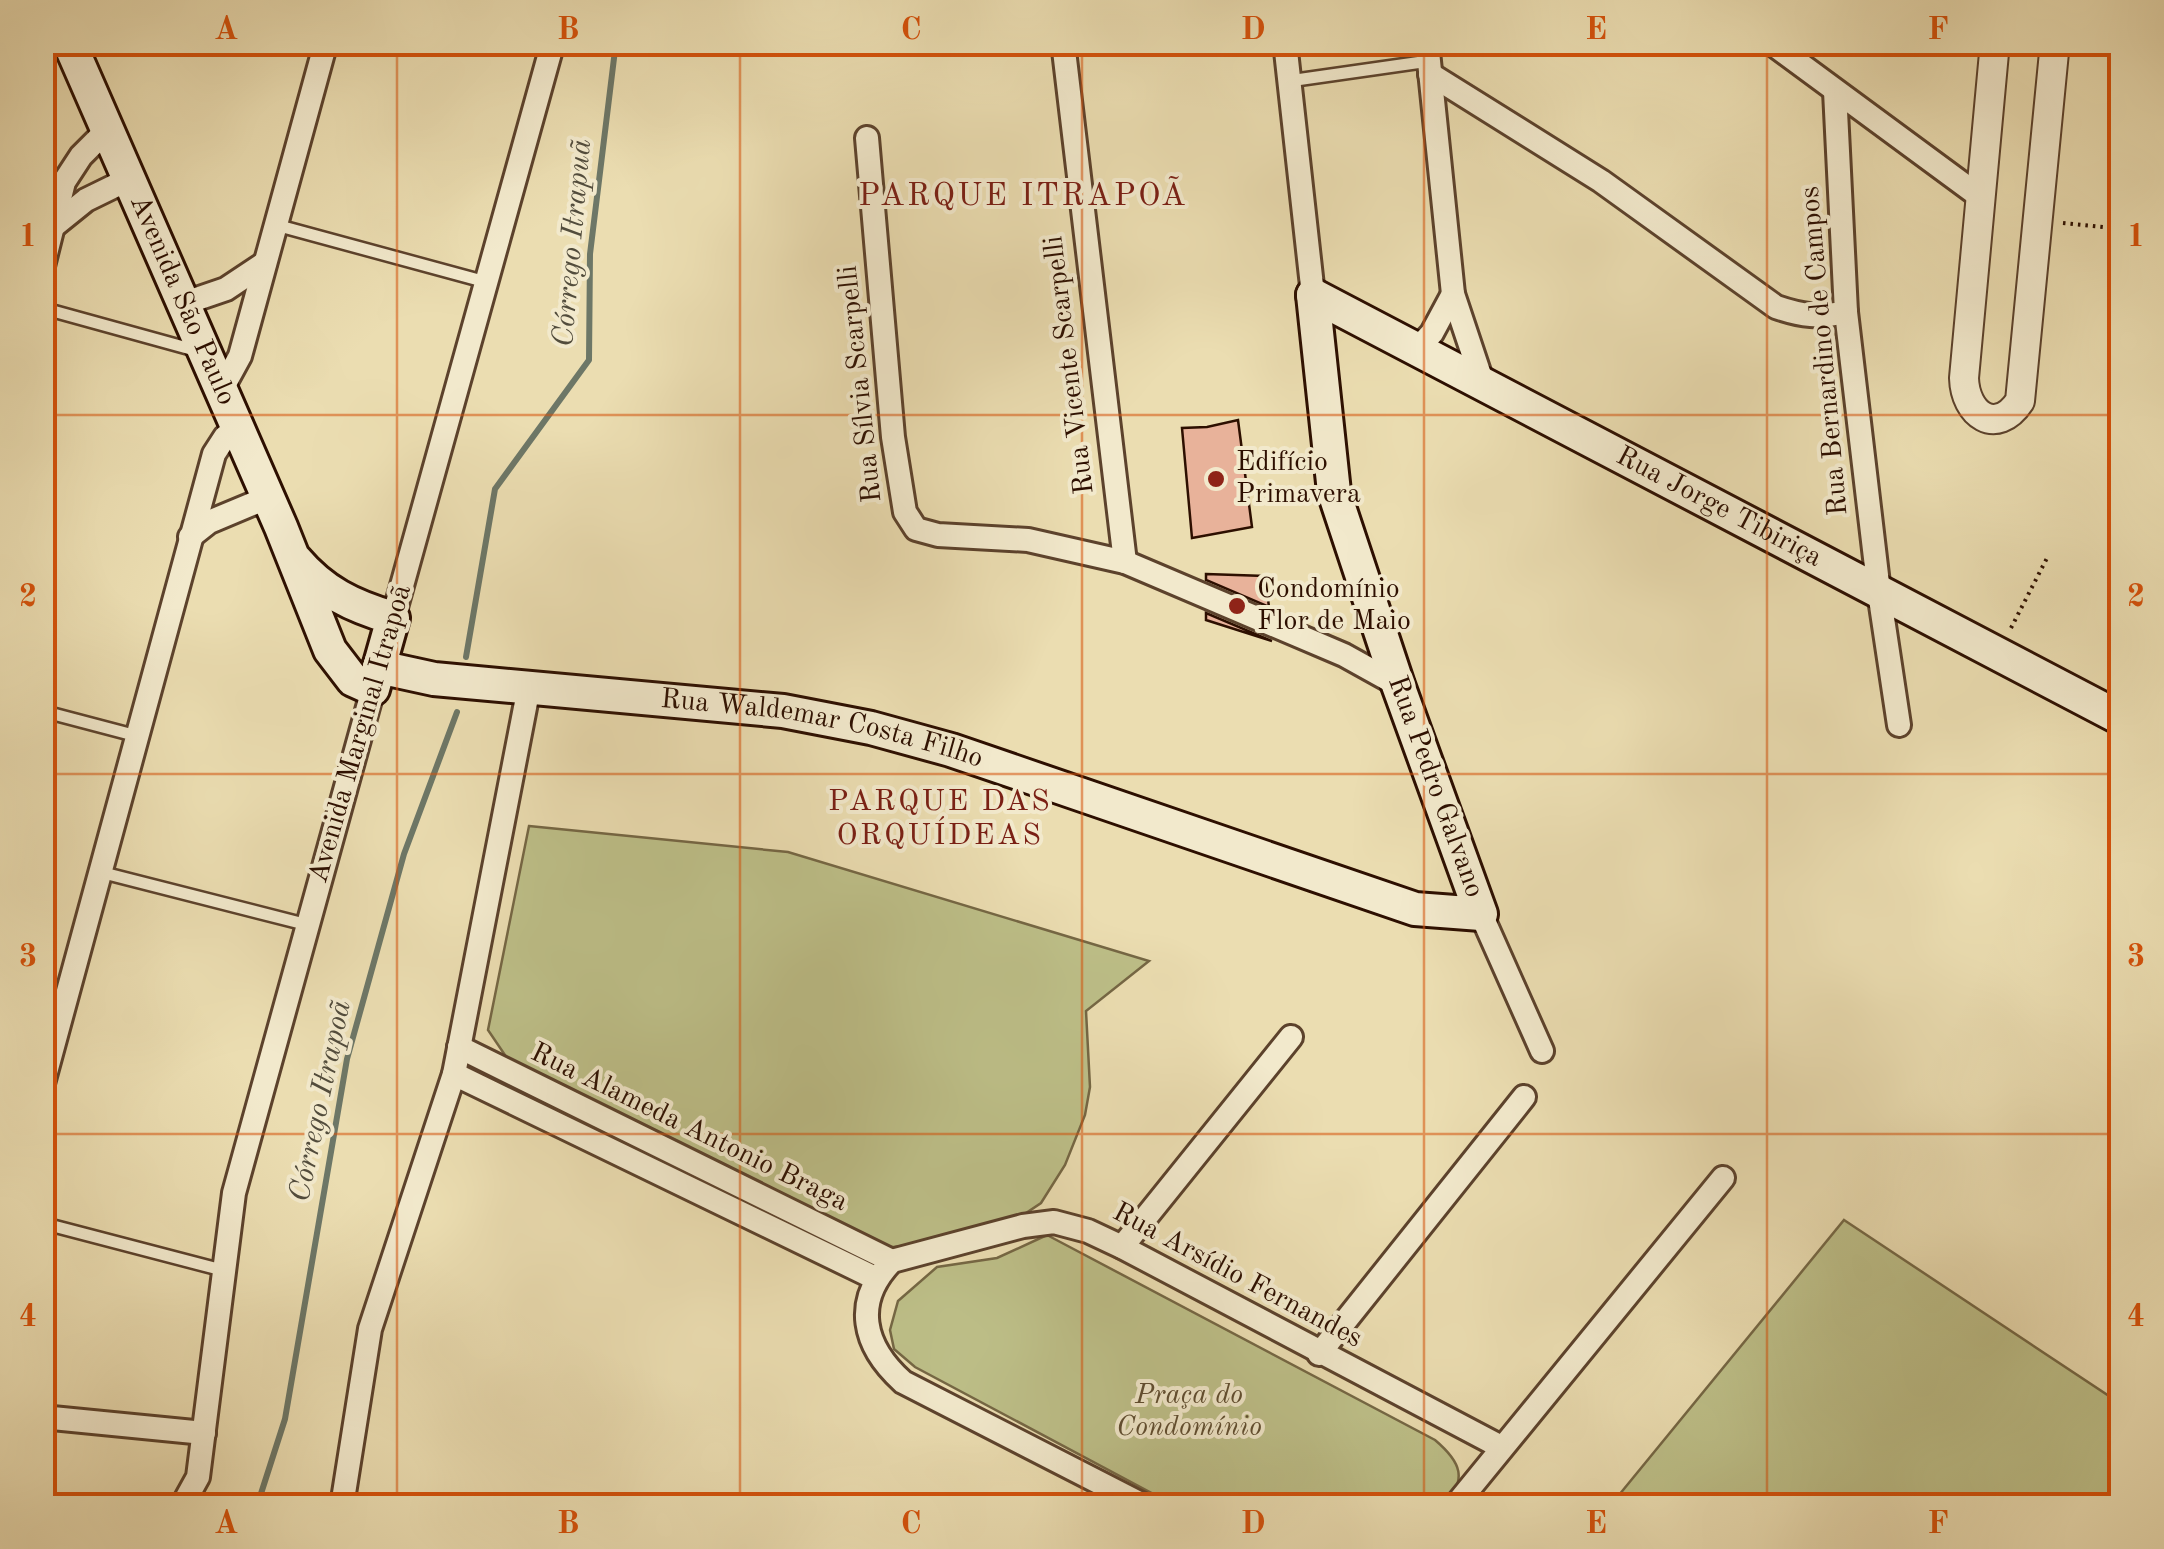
<svg xmlns="http://www.w3.org/2000/svg" width="2164" height="1549" font-family="'Old Standard TT',serif">
  <style>
    .green { fill: #bdbf88; stroke: #756744; stroke-width: 2.5 }
    .lines { fill: none; stroke-linecap: round; stroke-linejoin: round }
    .stream { stroke: #6d7767; stroke-width: 6 }
    .building { fill: #e8b29a; stroke: #2d0f00; stroke-width: 2.5 }
    .service-casing { stroke: #5c422c; stroke-width: 16 }
    .minor-casing { stroke: #5c422c; stroke-width: 28 }
    .tertiary-casing { stroke: #5c422c; stroke-width: 32 }
    .secondary-casing { stroke: #2d0f00; stroke-width: 38 }
    .path { stroke: #2d0f00; stroke-width: 4; stroke-dasharray: 2.5 5; stroke-linecap: butt }
    .service { stroke: #f2e9cc; stroke-width: 11 }
    .minor { stroke: #f2e9cc; stroke-width: 22 }
    .tertiary { stroke: #f2e9cc; stroke-width: 28 }
    .secondary { stroke: #f2e9cc; stroke-width: 32 }
    .grid { fill: none; stroke: #d5520b; stroke-width: 2.5; stroke-opacity: 0.55 }
    .poi-dot { fill: #8f2418; stroke: #f2e9cc; stroke-width: 4 }
    .labels { text-anchor: middle; dominant-baseline: central; stroke-width: 8; stroke-linejoin: round; paint-order: stroke }
    .street-label { font-size: 28px; fill: #2d0f00; stroke: #f2e9cc }
    .poi-label { font-size: 28px; fill: #2d0f00; stroke: #f2e9cc; text-anchor: start }
    .park-label { font-size: 28px; font-style: italic; fill: #5f4d30; stroke: #f2e9cc }
    .water-label { font-size: 30px; font-style: italic; fill: #524c3c; stroke: #f2e9cc }
    .neighbourhood-label { font-size: 30px; letter-spacing: 2.5px; fill: #7a1f14; stroke: #f2e9cc }
    .quarter-label { font-size: 32px; letter-spacing: 2.5px; fill: #7a1f14; stroke: #f2e9cc }
    .neatline { fill: none; stroke: #d5520b; stroke-width: 4 }
    .grid-label { font-size: 32px; text-anchor: middle; font-weight: bold; fill: #d5520b }
  </style>
  <rect width="100%" height="100%" fill="#ebddb1"/>
  <filter id="stains"><feTurbulence type="fractalNoise" baseFrequency=".002" numOctaves="4"/><feColorMatrix values="0 0 0 0 .2 0 0 0 0 .09 0 0 0 0 .02 0 0 0 .5 -.17"/></filter>
  <radialGradient id="worn" r=".72"><stop offset=".6" stop-color="#630" stop-opacity="0"/><stop offset="1" stop-color="#630" stop-opacity=".3"/></radialGradient>
  <g class="green">
    <path d="M529,826L788,852L1149,961L1086,1011L1090,1087L1085,1115L1065,1165L1041,1203L1023,1215L952,1240L877,1249L511,1064L488,1030Z"/>
    <path d="M1844,1220L2121,1404V1506H1610Z"/>
    <path d="M1047,1235L1435,1440C1461,1462 1468,1479 1444,1506H1176L915,1367L894,1349L890,1330L898,1301L937,1267L997,1258Z"/>
  </g>
  <g class="lines">
    <g class="stream">
      <path d="M466,657L495,489L589,360L590,254L616,42"/>
      <path d="M257,1506L285,1419L347,1059L404,854L457,712"/>
    </g>
  </g>
  <g class="building">
    <path d="M1238,420L1252,527L1192,538L1182,428L1207,427Z"/>
    <path d="M1206,574L1265,576L1269,607L1206,580Z"/>
    <path d="M1206,613L1272,641L1206,620Z"/>
  </g>
  <g class="lines">
    <defs>
      <g id="service">
        <path d="M1289,81L1429,61"/>
        <path d="M276,225L486,282"/>
        <path d="M42,308L198,351"/>
        <path d="M42,711L137,736"/>
        <path d="M100,872L308,925"/>
        <path d="M42,1223L222,1270"/>
      </g>
      <g id="minor">
        <path d="M1063,42L1125,562"/>
        <path d="M1285,42L1313,295"/>
        <path d="M1427,42L1453,294L1483,384"/>
        <path d="M1770,42L1979,196"/>
        <path d="M1430,74L1601,181L1776,307C1802,316 1819,318 1846,312"/>
        <path d="M1835,91L1846,312L1879,592L1899,725"/>
        <path d="M867,138L893,437L905,512L916,529L938,535L1028,540L1125,562L1344,655L1398,685"/>
        <path d="M55,225L86,200L131,178"/>
        <path d="M42,270L64,182L81,156L109,128"/>
        <path d="M185,303L226,289L265,263"/>
        <path d="M1417,349L1432,333L1453,294"/>
        <path d="M222,389L240,356L326,42"/>
        <path d="M190,537L209,522L269,497"/>
        <path d="M393,618L553,42"/>
        <path d="M1481,914L1542,1051"/>
        <path d="M459,1047L892,1261"/>
        <path d="M454,1074L877,1279"/>
        <path d="M42,1087L214,454L225,437L238,427"/>
        <path d="M1122,1247L1291,1037"/>
        <path d="M1319,1354L1524,1097"/>
        <path d="M42,1417L204,1433"/>
        <path d="M182,1506L198,1477L234,1193L373,689"/>
        <path d="M342,1506L370,1329L454,1074L529,687"/>
        <path d="M1145,1506L903,1382C863,1346 852,1302 892,1261L1023,1226L1054,1222L1088,1231L1122,1247L1501,1447"/>
        <path d="M1455,1506L1723,1178"/>
      </g>
      <path id="tertiary" d="M1995,42L1964,378C1965,414 1996,437 2020,401L2055,42"/>
      <g id="secondary">
        <path id="s1" d="M69,42L281,527L330,650L353,680L373,689L393,618C352,606 323,592 295,559"/>
        <path id="s2" d="M1313,295L2122,719"/>
        <path id="s3" d="M379,667L434,679L783,711L871,728L951,750L1415,909L1481,914L1398,685L1334,492L1313,295"/>
      </g>
    </defs>
    <use href="#service" class="service-casing"/>
    <use href="#minor" class="minor-casing"/>
    <use href="#tertiary" class="tertiary-casing"/>
    <use href="#secondary" class="secondary-casing"/>
    <g class="path">
      <path d="M2063,223L2122,229"/>
      <path d="M2011,628L2047,558"/>
    </g>
    <use href="#service" class="service"/>
    <use href="#minor" class="minor"/>
    <use href="#tertiary" class="tertiary"/>
    <use href="#secondary" class="secondary"/>
  </g>
  <path class="grid" d="M397,42V1506M740,42V1506M1082,42V1506M1424,42V1506M1767,42V1506M42,415H2122M42,774H2122M42,1134H2122"/>
  <g class="poi-dot">
    <circle cx="1216" cy="479" r="10"/>
    <circle cx="1237" cy="606" r="10"/>
  </g>
  <g class="labels">
    <g class="street-label">
      <text stroke="none"><textPath href="#s1" startOffset="282">Avenida São Paulo</textPath></text>
      <text transform="translate(1825 351) rotate(-95)">Rua Bernardino de Campos</text>
      <text transform="translate(1070 365) rotate(-97)">Rua Vicente Scarpelli</text>
      <text transform="translate(861 384) rotate(-96)">Rua Sílvia Scarpelli</text>
      <text stroke="none"><textPath href="#s2" startOffset="458">Rua Jorge Tibiriça</textPath></text>
      <text stroke="none"><textPath href="#s3" startOffset="448">Rua Waldemar Costa Filho</textPath></text>
      <text transform="translate(361 734) rotate(-74)">Avenida Marginal Itrapoã</text>
      <text transform="translate(1435 787) rotate(70)">Rua Pedro Galvano</text>
      <text transform="translate(689 1128) rotate(26)">Rua Alameda Antonio Braga</text>
      <text transform="translate(1237 1276) rotate(28)">Rua Arsídio Fernandes</text>
    </g>
    <g class="poi-label">
      <text x="1236" y="463">Edifício<tspan x="1236" dy="32">Primavera</tspan></text>
      <text x="1257" y="590">Condomínio<tspan x="1257" dy="32">Flor de Maio</tspan></text>
    </g>
    <g class="park-label">
      <text x="1189" y="1396">Praça do<tspan x="1189" dy="32">Condomínio</tspan></text>
    </g>
    <g class="water-label">
      <text transform="translate(573 243) rotate(-85)">Córrego Itrapuã</text>
      <text transform="translate(321 1101) rotate(-78)">Córrego Itrapoã</text>
    </g>
    <g class="neighbourhood-label">
      <text x="940" y="802">PARQUE DAS<tspan x="940" dy="34">ORQUÍDEAS</tspan></text>
    </g>
    <g class="quarter-label">
      <text x="1023" y="197">PARQUE ITRAPOÃ</text>
    </g>
  </g>
  <rect width="2164" height="1549" fill="none" stroke="#ebddb1" stroke-width="110"/>
  <rect x="55" y="55" width="2054" height="1439" class="neatline"/>
  <g class="grid-label">
    <text x="226" y="39">A</text>
    <text x="568" y="39">B</text>
    <text x="911" y="39">C</text>
    <text x="1253" y="39">D</text>
    <text x="1596" y="39">E</text>
    <text x="1938" y="39">F</text>
    <text x="28" y="246">1</text>
    <text x="2136" y="246">1</text>
    <text x="28" y="606">2</text>
    <text x="2136" y="606">2</text>
    <text x="28" y="966">3</text>
    <text x="2136" y="966">3</text>
    <text x="28" y="1326">4</text>
    <text x="2136" y="1326">4</text>
    <text x="226" y="1533">A</text>
    <text x="568" y="1533">B</text>
    <text x="911" y="1533">C</text>
    <text x="1253" y="1533">D</text>
    <text x="1596" y="1533">E</text>
    <text x="1938" y="1533">F</text>
  </g>
  <rect width="100%" height="100%" filter="url(#stains)"/>
  <rect width="100%" height="100%" fill="url(#worn)"/>
</svg>
